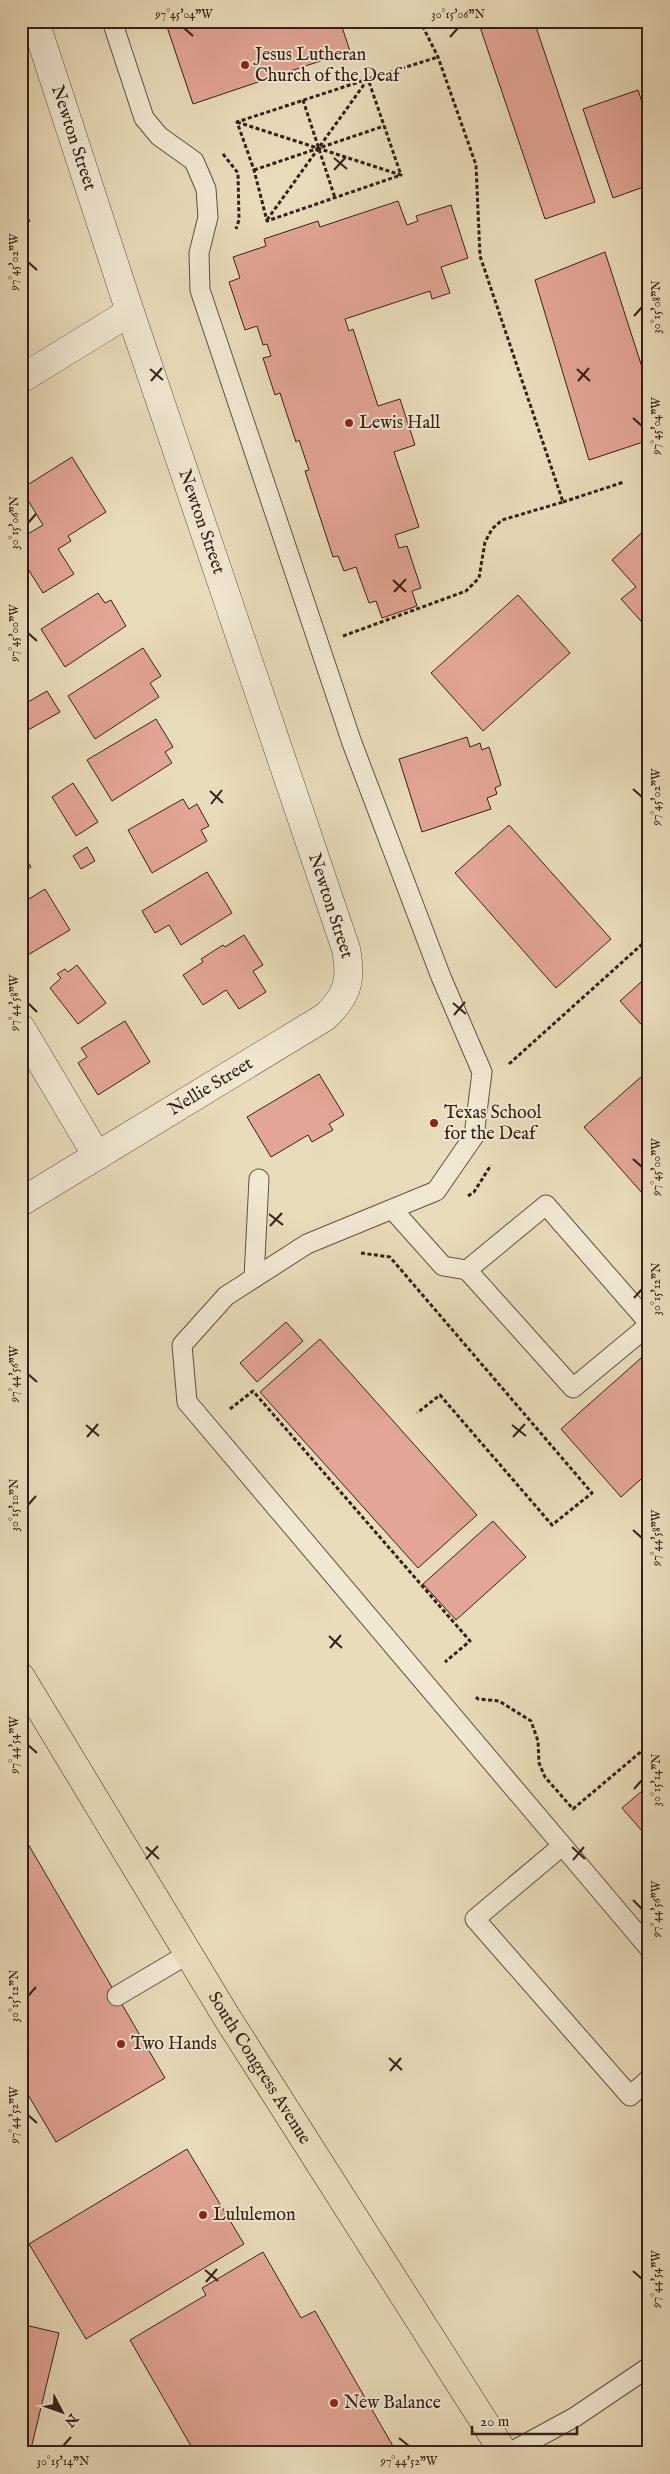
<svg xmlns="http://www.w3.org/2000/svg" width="670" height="2474" font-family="'IM FELL English',serif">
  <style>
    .building { fill: #e3a595; stroke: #342119 }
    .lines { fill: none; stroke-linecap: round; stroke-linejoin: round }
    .lane-casing { stroke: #615041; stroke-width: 21 }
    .street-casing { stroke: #615041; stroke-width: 29 }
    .primary-casing { stroke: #342119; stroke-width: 29 }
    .path { stroke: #342119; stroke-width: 3; stroke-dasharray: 4 2.5; stroke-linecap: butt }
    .lane { stroke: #f1e8d2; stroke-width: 19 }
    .street { stroke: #f1e8d2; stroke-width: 28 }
    .primary { stroke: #e9dcba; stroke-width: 28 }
    .ticks { fill: none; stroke: #342119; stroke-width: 2 }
    .poi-dot { fill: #8f2418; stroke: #f1e8d2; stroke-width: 2 }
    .labels { text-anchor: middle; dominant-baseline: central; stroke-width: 4; stroke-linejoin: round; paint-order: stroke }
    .poi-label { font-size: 18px; fill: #342119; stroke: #f1e8d2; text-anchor: start }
    .street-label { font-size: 18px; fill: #342119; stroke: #f1e8d2 }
    .neatline { fill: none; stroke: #342119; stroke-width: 2 }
    .ticks-label { font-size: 12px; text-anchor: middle; fill: #342119 }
  </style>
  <rect width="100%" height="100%" fill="#e9dcba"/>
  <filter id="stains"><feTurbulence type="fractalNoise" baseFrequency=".004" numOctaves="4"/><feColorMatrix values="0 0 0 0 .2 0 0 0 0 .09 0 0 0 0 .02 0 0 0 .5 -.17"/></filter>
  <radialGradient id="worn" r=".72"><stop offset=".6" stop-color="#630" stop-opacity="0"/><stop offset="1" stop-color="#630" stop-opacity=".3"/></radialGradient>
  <g class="building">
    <path d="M165,21H351L341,24L350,51L193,104Z"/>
    <path d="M478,21H534L595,202L545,219Z"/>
    <path d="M549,21H567L551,27Z"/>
    <path d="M638,90L649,123V185L613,198L583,109Z"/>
    <path d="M398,201L407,225L418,221L416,216L451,205L468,258L441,267L450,293L432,299L430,291L345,319L349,331L353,329L378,406L400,399L415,445L394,452L419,527L395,535L399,548L407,546L421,588L412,591L417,606L382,618L376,601L369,603L356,567L344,571L338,556L333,557L305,471L309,470L299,440L296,442L280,393L275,395L263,358L271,356L267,344L263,345L257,326L245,330L229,282L240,278L233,257L266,246L264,239L318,221L320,227Z"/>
    <path d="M21,207L30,221L22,227L28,236L21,240Z"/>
    <path d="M605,252L649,389V440L589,460L535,280Z"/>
    <path d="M72,457L106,512L68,536L71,541L58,549L74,574L43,593L23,561L28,557L21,545V538L43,525L21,489Z"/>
    <path d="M649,526V630L621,599L636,587L612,560Z"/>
    <path d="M98,593L105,603L111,600L126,626L65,667L41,629Z"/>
    <path d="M518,595L570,653L483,731L431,673Z"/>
    <path d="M143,648L161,676L150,683L159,697L95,739L68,696Z"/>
    <path d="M47,691L60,712L21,734V706Z"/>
    <path d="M156,719L173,747L165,752L172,763L112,801L87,760Z"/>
    <path d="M467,737L470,747L480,743L482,750L489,747L501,785L495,788L497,794L487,798L491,809L422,832L399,759Z"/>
    <path d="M73,783L98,822L76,836L52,797Z"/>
    <path d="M183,799L189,809L197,804L209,826L201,830L207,841L152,873L128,830Z"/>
    <path d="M509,825L611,939L556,988L455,873Z"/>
    <path d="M87,847L95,861L81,869L73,856Z"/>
    <path d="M21,851L31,867L21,874Z"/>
    <path d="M207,872L232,913L181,945L169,925L155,933L142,911Z"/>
    <path d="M45,889L70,930L21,959V904Z"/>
    <path d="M244,935L263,965L253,971L266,992L239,1009L226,990L203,1005L183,975L203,962L201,959L223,945L225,947Z"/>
    <path d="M77,965L106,1003L78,1024L50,988L61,978L57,974L65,969L68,972Z"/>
    <path d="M649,975V1033L620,1001Z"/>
    <path d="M125,1021L150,1062L98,1095L78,1063L87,1057L81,1048Z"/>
    <path d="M649,1070V1201L584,1127Z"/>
    <path d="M319,1074L344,1115L329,1124L333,1130L312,1142L308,1135L271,1157L247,1117Z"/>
    <path d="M286,1322L303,1341L257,1382L240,1363Z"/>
    <path d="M320,1339L477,1515L418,1568L260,1392Z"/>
    <path d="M649,1351V1472L621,1497L561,1429Z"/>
    <path d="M493,1521L526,1557L456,1620L423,1584Z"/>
    <path d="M649,1785V1839L622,1808Z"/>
    <path d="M21,1832L165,2078L56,2142L21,2083Z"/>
    <path d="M187,2149L244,2244L86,2339L29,2244Z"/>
    <path d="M263,2252L301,2318L315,2311L397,2453H195L130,2340L206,2295L202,2288Z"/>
    <path d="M21,2324L59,2333L30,2453H21Z"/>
  </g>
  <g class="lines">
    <defs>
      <g id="lane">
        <path d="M112,21L144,118L159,136L194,161L206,189L208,217L199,253L200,290L352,743L441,977L482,1072L474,1136L436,1191L307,1244L226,1296L182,1345L187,1402L649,1948"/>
        <path d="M393,1210L443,1266L467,1270L573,1388L649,1325"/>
        <path d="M467,1270L546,1205L649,1323"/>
        <path d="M254,1278L259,1179"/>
        <path d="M562,1846L475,1919L630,2096L649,2079"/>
        <path d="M117,1996L188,1954"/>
        <path d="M509,2453L575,2417L649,2367"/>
      </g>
      <g id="street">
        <path d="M21,379L130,312"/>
        <path d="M21,1028L97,1156"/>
        <path id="s1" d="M21,1202L325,1017C348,995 352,980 346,949L130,312L35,21"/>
      </g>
      <g id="primary">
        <path id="s2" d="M21,1677L226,2016L504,2453"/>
      </g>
    </defs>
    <use href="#lane" class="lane-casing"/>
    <use href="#street" class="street-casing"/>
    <use href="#primary" class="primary-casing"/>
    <g class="path">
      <path d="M303,100L335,198"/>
      <path d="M237,122L401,175L267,221L254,170L237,122L368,79L401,175"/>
      <path d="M223,154L238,173L239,220L236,229"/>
      <path d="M254,170L384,126"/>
      <path d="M267,220L368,79L438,57"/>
      <path d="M563,502L624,482"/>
      <path d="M343,636L466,591L479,578L485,542L492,529L502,520L563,502L480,256L476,165L438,57L420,21"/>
      <path d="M509,1064L649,938"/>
      <path d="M468,1196L474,1192L491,1165"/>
      <path d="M361,1253L390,1257L592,1493L552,1525L440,1395L417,1413"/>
      <path d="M230,1409L253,1391L470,1641L445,1662"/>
      <path d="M476,1697L478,1699L499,1701L531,1721L538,1741L539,1763L545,1777L573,1809L649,1745"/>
    </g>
    <use href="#lane" class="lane"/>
    <use href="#street" class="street"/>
    <use href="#primary" class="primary"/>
  </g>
  <path class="ticks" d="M184,28L193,36M450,37L458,28M334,158L347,169M334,170L346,157M28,262L37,270M634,316L642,307M150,369L163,380M577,369L590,381M151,381L162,368M578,381L589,368M633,418L642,426M28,523L36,514M393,580L406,592M394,592L406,579M28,633L37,641M633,789L642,797M210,791L223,803M211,804L222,790M28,1003L37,1012M453,1003L466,1014M454,1015L465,1002M633,1159L642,1167M269,1214L283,1225M270,1226L282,1213M634,1298L642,1289M28,1374L37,1382M86,1425L99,1436M512,1425L526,1436M87,1437L98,1424M513,1437L525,1424M28,1505L36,1496M633,1530L642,1538M329,1636L342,1648M330,1648L341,1635M28,1745L37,1753M634,1789L642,1780M146,1847L159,1859M572,1847L585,1859M146,1859L158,1846M573,1860L584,1847M633,1900L642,1909M28,1996L36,1987M389,2058L402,2070M390,2071L401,2058M28,2115L37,2123M205,2270L218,2281M633,2271L642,2279M206,2282L217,2269M399,2438L409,2446M63,2446L71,2437"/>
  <g class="poi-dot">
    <circle cx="245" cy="65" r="5"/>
    <circle cx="349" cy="423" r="5"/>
    <circle cx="434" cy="1123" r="5"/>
    <circle cx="121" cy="2044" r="5"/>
    <circle cx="203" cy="2215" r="5"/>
    <circle cx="334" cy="2403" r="5"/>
  </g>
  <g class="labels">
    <g class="poi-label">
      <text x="255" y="55">Jesus Lutheran<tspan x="255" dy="21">Church of the Deaf</tspan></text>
      <text x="359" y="423">Lewis Hall</text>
      <text x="444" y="1113">Texas School<tspan x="444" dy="21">for the Deaf</tspan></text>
      <text x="131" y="2044">Two Hands</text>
      <text x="213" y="2215">Lululemon</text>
      <text x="344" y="2403">New Balance</text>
    </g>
    <g class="street-label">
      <text transform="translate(73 138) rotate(72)">Newton Street</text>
      <text transform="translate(201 522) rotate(71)">Newton Street</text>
      <text transform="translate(330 906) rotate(72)">Newton Street</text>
      <text stroke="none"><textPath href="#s1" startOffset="222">Nellie Street</textPath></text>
      <text stroke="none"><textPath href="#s2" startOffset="458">South Congress Avenue</textPath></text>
    </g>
  </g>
  <rect width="670" height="2474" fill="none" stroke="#e9dcba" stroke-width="55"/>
  <g transform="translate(62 2412) rotate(131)" stroke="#f1e8d2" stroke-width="4" paint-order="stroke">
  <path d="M0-4L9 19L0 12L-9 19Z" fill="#342119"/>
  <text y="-8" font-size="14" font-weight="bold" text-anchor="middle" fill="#342119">N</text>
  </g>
  <path d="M472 2426v8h105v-8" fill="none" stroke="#342119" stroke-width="2.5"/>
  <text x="480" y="2426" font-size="15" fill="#342119" stroke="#f1e8d2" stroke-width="4" paint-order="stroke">20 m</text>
  <rect x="28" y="28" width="614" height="2418" class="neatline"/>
  <g class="ticks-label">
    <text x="184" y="18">97°45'04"W</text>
    <text x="458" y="18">30°15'06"N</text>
    <text transform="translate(14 262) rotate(-90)" y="4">97°45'02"W</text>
    <text transform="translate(656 307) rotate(-90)" y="4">30°15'08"N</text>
    <text transform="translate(656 426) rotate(-90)" y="4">97°45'04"W</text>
    <text transform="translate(14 523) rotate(-90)" y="4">30°15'06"N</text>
    <text transform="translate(14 633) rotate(-90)" y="4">97°45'00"W</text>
    <text transform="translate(656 797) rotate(-90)" y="4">97°45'02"W</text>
    <text transform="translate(14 1003) rotate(-90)" y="4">97°44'58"W</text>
    <text transform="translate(656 1167) rotate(-90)" y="4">97°45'00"W</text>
    <text transform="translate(656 1289) rotate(-90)" y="4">30°15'12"N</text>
    <text transform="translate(14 1374) rotate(-90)" y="4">97°44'56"W</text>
    <text transform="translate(14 1505) rotate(-90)" y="4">30°15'10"N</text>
    <text transform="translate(656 1538) rotate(-90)" y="4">97°44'58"W</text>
    <text transform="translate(14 1745) rotate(-90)" y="4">97°44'54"W</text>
    <text transform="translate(656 1780) rotate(-90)" y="4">30°15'14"N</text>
    <text transform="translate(656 1909) rotate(-90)" y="4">97°44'56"W</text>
    <text transform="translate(14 1996) rotate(-90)" y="4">30°15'12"N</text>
    <text transform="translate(14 2115) rotate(-90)" y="4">97°44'52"W</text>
    <text transform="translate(656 2279) rotate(-90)" y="4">97°44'54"W</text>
    <text x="63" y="2465">30°15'14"N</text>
    <text x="409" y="2465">97°44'52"W</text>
  </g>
  <rect width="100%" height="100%" filter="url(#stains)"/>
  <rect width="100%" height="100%" fill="url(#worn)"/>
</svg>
